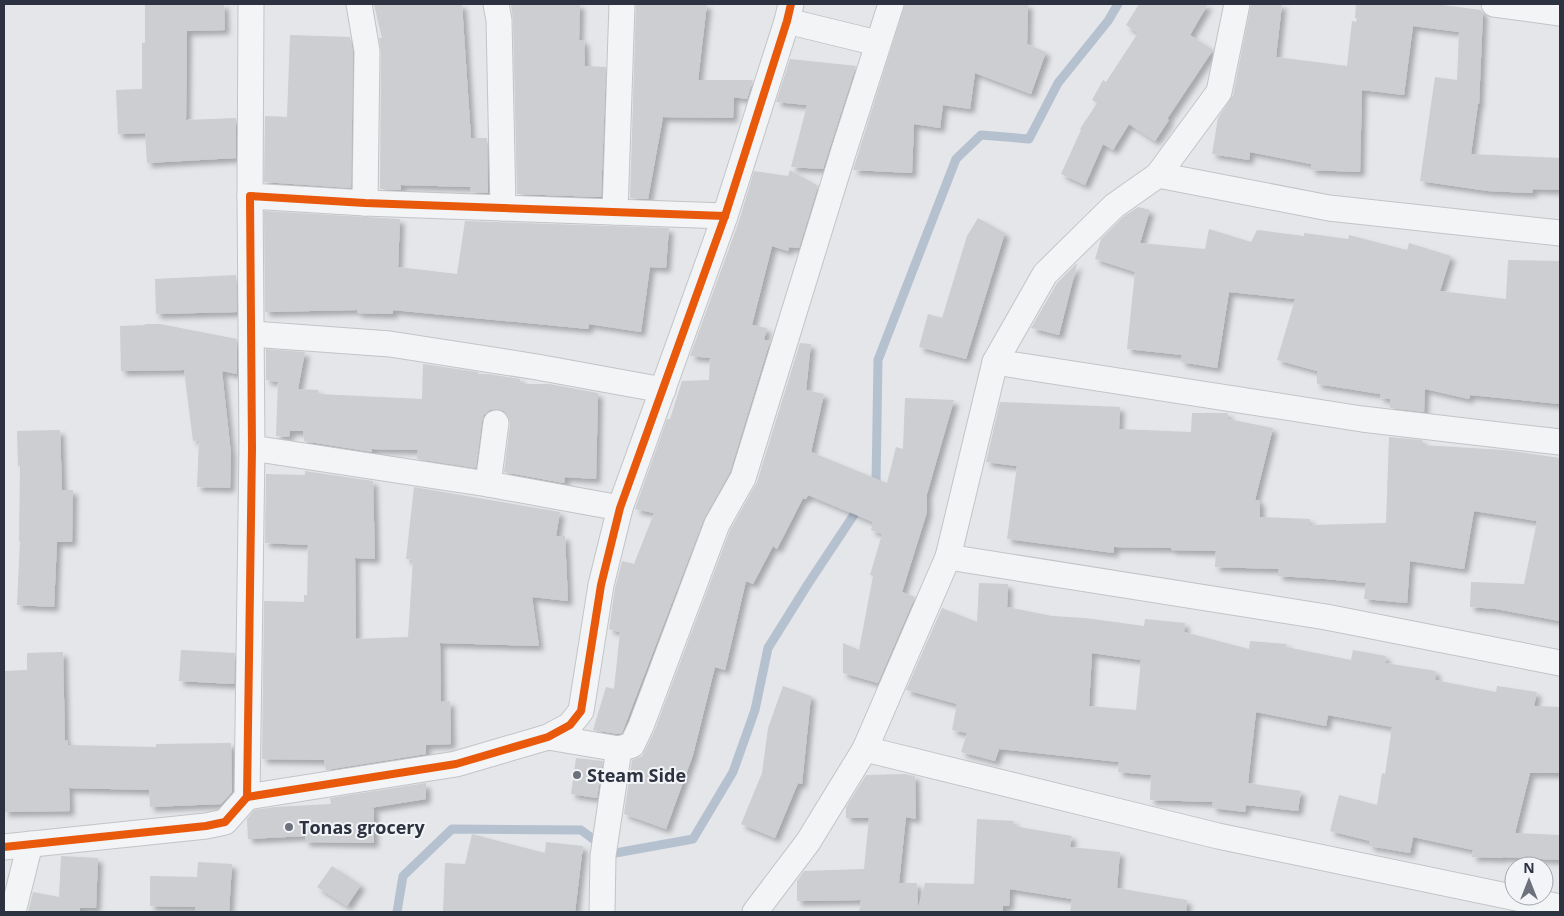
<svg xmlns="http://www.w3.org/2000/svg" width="1564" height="916" font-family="'Open Sans',sans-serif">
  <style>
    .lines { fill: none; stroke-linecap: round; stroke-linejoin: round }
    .stream { stroke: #b6c1d0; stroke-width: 9 }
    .building { fill: #cdced1; fill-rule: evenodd; filter: url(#shadow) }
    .minor-casing { stroke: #c2c4c7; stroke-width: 27 }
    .minor { stroke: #f3f4f5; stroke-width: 25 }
    .cycleway-casing { stroke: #f3f4f7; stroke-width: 11 }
    .cycleway { stroke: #e8590c; stroke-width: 8 }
    .poi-dot { fill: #6c717b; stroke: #f3f4f7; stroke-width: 2 }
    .labels { text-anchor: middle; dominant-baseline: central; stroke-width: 4; stroke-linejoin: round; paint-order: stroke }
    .poi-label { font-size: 18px; font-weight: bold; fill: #2c3240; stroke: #f3f4f7; text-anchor: start }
  </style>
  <defs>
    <filter id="shadow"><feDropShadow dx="4.5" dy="4.5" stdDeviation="2.5" flood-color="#0004"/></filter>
  </defs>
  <rect width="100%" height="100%" fill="#e4e6e9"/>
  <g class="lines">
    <g class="stream">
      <path d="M873,487L876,483L878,360L956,159L981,135L1029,139L1058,83L1108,21L1118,4"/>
      <path d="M610,854L693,839L733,772L755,710L768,648L808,584L861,504"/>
      <path d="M397,912L403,876L452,829L581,830L593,839"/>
    </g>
  </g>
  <g class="building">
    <path d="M145,4H224L225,30L187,31L186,120L236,118V158L147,163L145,133L118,134L116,90L142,89V43H145Z"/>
    <path d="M374,4H462L471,138H487L488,193L470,192L471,187L401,185V190L380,189L381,51L379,38H382Z"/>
    <path d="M511,4H580L579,40H584L585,66L606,67L601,197L517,194L513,20Z"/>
    <path d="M636,4H707L698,80H753L747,99L734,97L733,118L663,117L648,199L630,198Z"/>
    <path d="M905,4H1028L1027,44L1046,52L1031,94L975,73L970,109L943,105L940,128L914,124L912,173L853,170Z"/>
    <path d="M1139,4H1208L1190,35L1213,50L1167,119L1169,120L1155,141L1129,124L1113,150L1103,144L1085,185L1061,174L1081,130L1080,129L1097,103L1092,100L1103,80L1106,82L1138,33L1126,25Z"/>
    <path d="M1251,4H1282L1276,57L1347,66L1352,21L1356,22L1357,18H1355L1356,4H1435L1481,10L1483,13L1479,104H1478L1471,154L1560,158V190L1533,189L1532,193L1488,191L1420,181L1435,77L1457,80L1459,32L1413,26L1404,95L1362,90L1360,172L1311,170V164L1250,152L1249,160L1212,154L1218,118L1233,95Z"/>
    <path d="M290,35L350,37L353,52L351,188L264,182L265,116L287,117Z"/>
    <path d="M790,59L856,66L823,169L791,167L807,105L776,102Z"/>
    <path d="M790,170L818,186L799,248L789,247L788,251L772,246L752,325L767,328L764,340L770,341L730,472L704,519L622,733L618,734L593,730L606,687L614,689L620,632L609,629L615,588L622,561L634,564L654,513L635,509L667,419H670L682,381L709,380L710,358L690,356L739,221L754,171L788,176Z"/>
    <path d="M1138,207L1150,210L1140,243L1205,249L1209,229L1251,242L1257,230L1304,236V233L1348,239L1349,235L1407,250L1409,243L1451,256L1440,291L1506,299L1508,260L1560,261V404L1470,395L1469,399L1425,389L1424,412L1390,408V399L1380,398V394L1317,384V371L1277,360L1295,299L1229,292L1217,368L1181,362L1182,355L1127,349L1135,272L1095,259L1101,239L1123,217Z"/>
    <path d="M264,211L400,219L398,267L457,274L465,221L669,228L666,268L650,267L641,332L589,324L588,329L393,310V314L357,313V310L265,312Z"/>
    <path d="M978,218L1005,233L966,359L919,347L928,314L942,318L967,236Z"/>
    <path d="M1076,264H1077L1059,335L1031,328L1057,283Z"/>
    <path d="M236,275L237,312L156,314L155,279Z"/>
    <path d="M145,324H160L237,339V374L222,371L231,454L230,488L197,487L199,440L193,441L184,370L121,371L120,326L145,325Z"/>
    <path d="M800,343L811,344L806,390L824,394L811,452L887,483L896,447L903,449L905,398L954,400L927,494V512L902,592L915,597L878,683L843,673V643L859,650L873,576L870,575L882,534L871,530L873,522L808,495L806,499L803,498L777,549L773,546L753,584L746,581L725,670L715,667L693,755L666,829L624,814L632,760L642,756L654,732L730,530L757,482Z"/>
    <path d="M266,349L305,352L298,389L318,390V394L422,399L423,364L478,372V374H488L520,379L521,384H549L598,393L596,479L565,477L564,483L504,472L510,424L509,417L504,411L498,409L490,410L484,415L482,421L476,468L417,459L418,450L372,449V452L304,441L303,431H290L289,437L276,436L278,382L266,380Z"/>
    <path d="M1000,402L1120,407L1119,429L1191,432L1192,413H1228V419L1273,428L1255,500H1260V517L1310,519V525L1386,523L1389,437L1422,440V445L1504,450L1560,458V621L1496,609L1470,607L1471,582L1524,584L1537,521L1474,511L1464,569L1410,561L1407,603L1364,599L1366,583L1326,579L1278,576L1279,569L1215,567L1216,551L1171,550V548L1114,547V553L1007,539L1017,466L986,462Z"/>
    <path d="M60,430L62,490H73L72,542H57L54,607L17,605L20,541H19L20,466H18L17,431Z"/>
    <path d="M305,471L373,481L375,559L355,558L356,639L408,637L413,560L406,559L414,487L560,512L556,536H565L568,601L532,597L539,646L440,643L441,702L450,701L451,744L426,745V754L326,770L324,760L262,759L264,601L304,602V595H307L308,545L265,543L266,474L305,475Z"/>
    <path d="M979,583L1008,584L1007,607L1052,616L1085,618L1144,626L1145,619L1185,623L1184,632L1249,649L1250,641L1287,644L1286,647L1351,660L1353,650L1386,656L1385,663L1436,671L1435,680L1496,692L1497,686L1537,692L1534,706L1560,707V773H1530L1515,833L1560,835V860L1503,857V858L1472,857L1473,850L1413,837L1410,853L1369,846L1370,841L1330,831L1339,795L1377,805L1382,773L1385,774L1392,727L1328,715L1326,726L1256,712L1248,783L1301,791L1298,811L1246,805L1245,812L1212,808L1213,802L1150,800L1151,775L1118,772L1119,762L999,749L995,761L961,752L967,733L952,730L957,704L906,690L942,608L977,622ZM1092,653L1141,660L1136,710L1089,706Z"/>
    <path d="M181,650L235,653L234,684L179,681Z"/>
    <path d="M63,652L65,741L68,740V745L156,747V744L231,743L232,792L221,804L150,807L149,790L69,788L70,811L4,812V671L27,670V653Z"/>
    <path d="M783,686L811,696L802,784L798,783L775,838L741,824L762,773L768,728Z"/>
    <path d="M576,758L603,761L597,798L571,794Z"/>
    <path d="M905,774L915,776L916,819L906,817L899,883H917L918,908L925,883L974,884L977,819L1014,821L1013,826L1072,836L1070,847L1120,852L1117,888L1187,900L1186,912H1070L1072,899L1010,889L1009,906H1003V912H859L861,900L797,901V881L804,871L864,869L869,818H846V807L866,775Z"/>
    <path d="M426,783V799L370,808L374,809V843L305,842V836L248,839L247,819L254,810L275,807L331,804L330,798Z"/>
    <path d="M472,834L545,853L546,842L583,846L575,912H443L445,863L465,864Z"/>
    <path d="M61,856L98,858L96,908H80V912H28L33,892L59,897Z"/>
    <path d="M198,862L232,864L229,912H195V907L150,906V876L197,877Z"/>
    <path d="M332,866L361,885L347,906L317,887Z"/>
  </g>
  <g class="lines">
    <defs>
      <g id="minor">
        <path d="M359,4L367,51L365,203"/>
        <path d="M496,4L499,20L503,208"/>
        <path d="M1494,4L1560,13"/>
        <path d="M787,21L877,43"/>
        <path d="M1158,175L1329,208L1560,233"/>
        <path d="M250,196L251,4"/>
        <path d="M615,212L622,4"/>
        <path d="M252,334L390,344L537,367L663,390"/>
        <path d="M995,362L1362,419L1560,442"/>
        <path d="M252,448L488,484L620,508"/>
        <path d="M488,484L496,423"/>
        <path d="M948,557L1326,617L1560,663"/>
        <path d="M548,737L619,749L632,745L641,726L717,524L743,478L845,147L891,4"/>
        <path d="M865,749L1218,836L1560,907"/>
        <path d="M247,797L456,764L548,737L570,725L581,711L601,585L620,508L725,216L787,21L791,4"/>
        <path d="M4,847L206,826L225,822L247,797L252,448L250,196L365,203L725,216"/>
        <path d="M13,912L30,844"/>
        <path d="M602,912L603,856L619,749"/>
        <path d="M755,912L808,842L865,749L948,557L995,362L1045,274L1114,206L1158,175L1219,92L1237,4"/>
      </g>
    </defs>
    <use href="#minor" class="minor-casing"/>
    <use href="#minor" class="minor"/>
    <defs>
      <g id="cycleway">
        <path d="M247,797L456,764L548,737L570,725L581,711L601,585L620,508L725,216L787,21L791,4"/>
        <path d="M4,847L206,826L225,822L247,797L252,448L250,196L365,203L725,216"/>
      </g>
    </defs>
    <use href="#cycleway" class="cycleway-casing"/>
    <use href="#cycleway" class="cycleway"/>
  </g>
  <g class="poi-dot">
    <circle cx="577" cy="775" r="5"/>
    <circle cx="289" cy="827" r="5"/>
  </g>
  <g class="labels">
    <g class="poi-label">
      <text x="587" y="775">Steam Side</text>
      <text x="299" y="827">Tonas grocery</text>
    </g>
  </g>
  <rect width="1564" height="916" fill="none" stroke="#2c3240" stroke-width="10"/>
  <g transform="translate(1529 881)"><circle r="24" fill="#f3f4f7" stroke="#a3a6ae"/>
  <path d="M0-4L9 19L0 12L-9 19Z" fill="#6c717b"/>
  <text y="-8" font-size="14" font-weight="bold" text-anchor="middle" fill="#2c3240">N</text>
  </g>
</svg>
